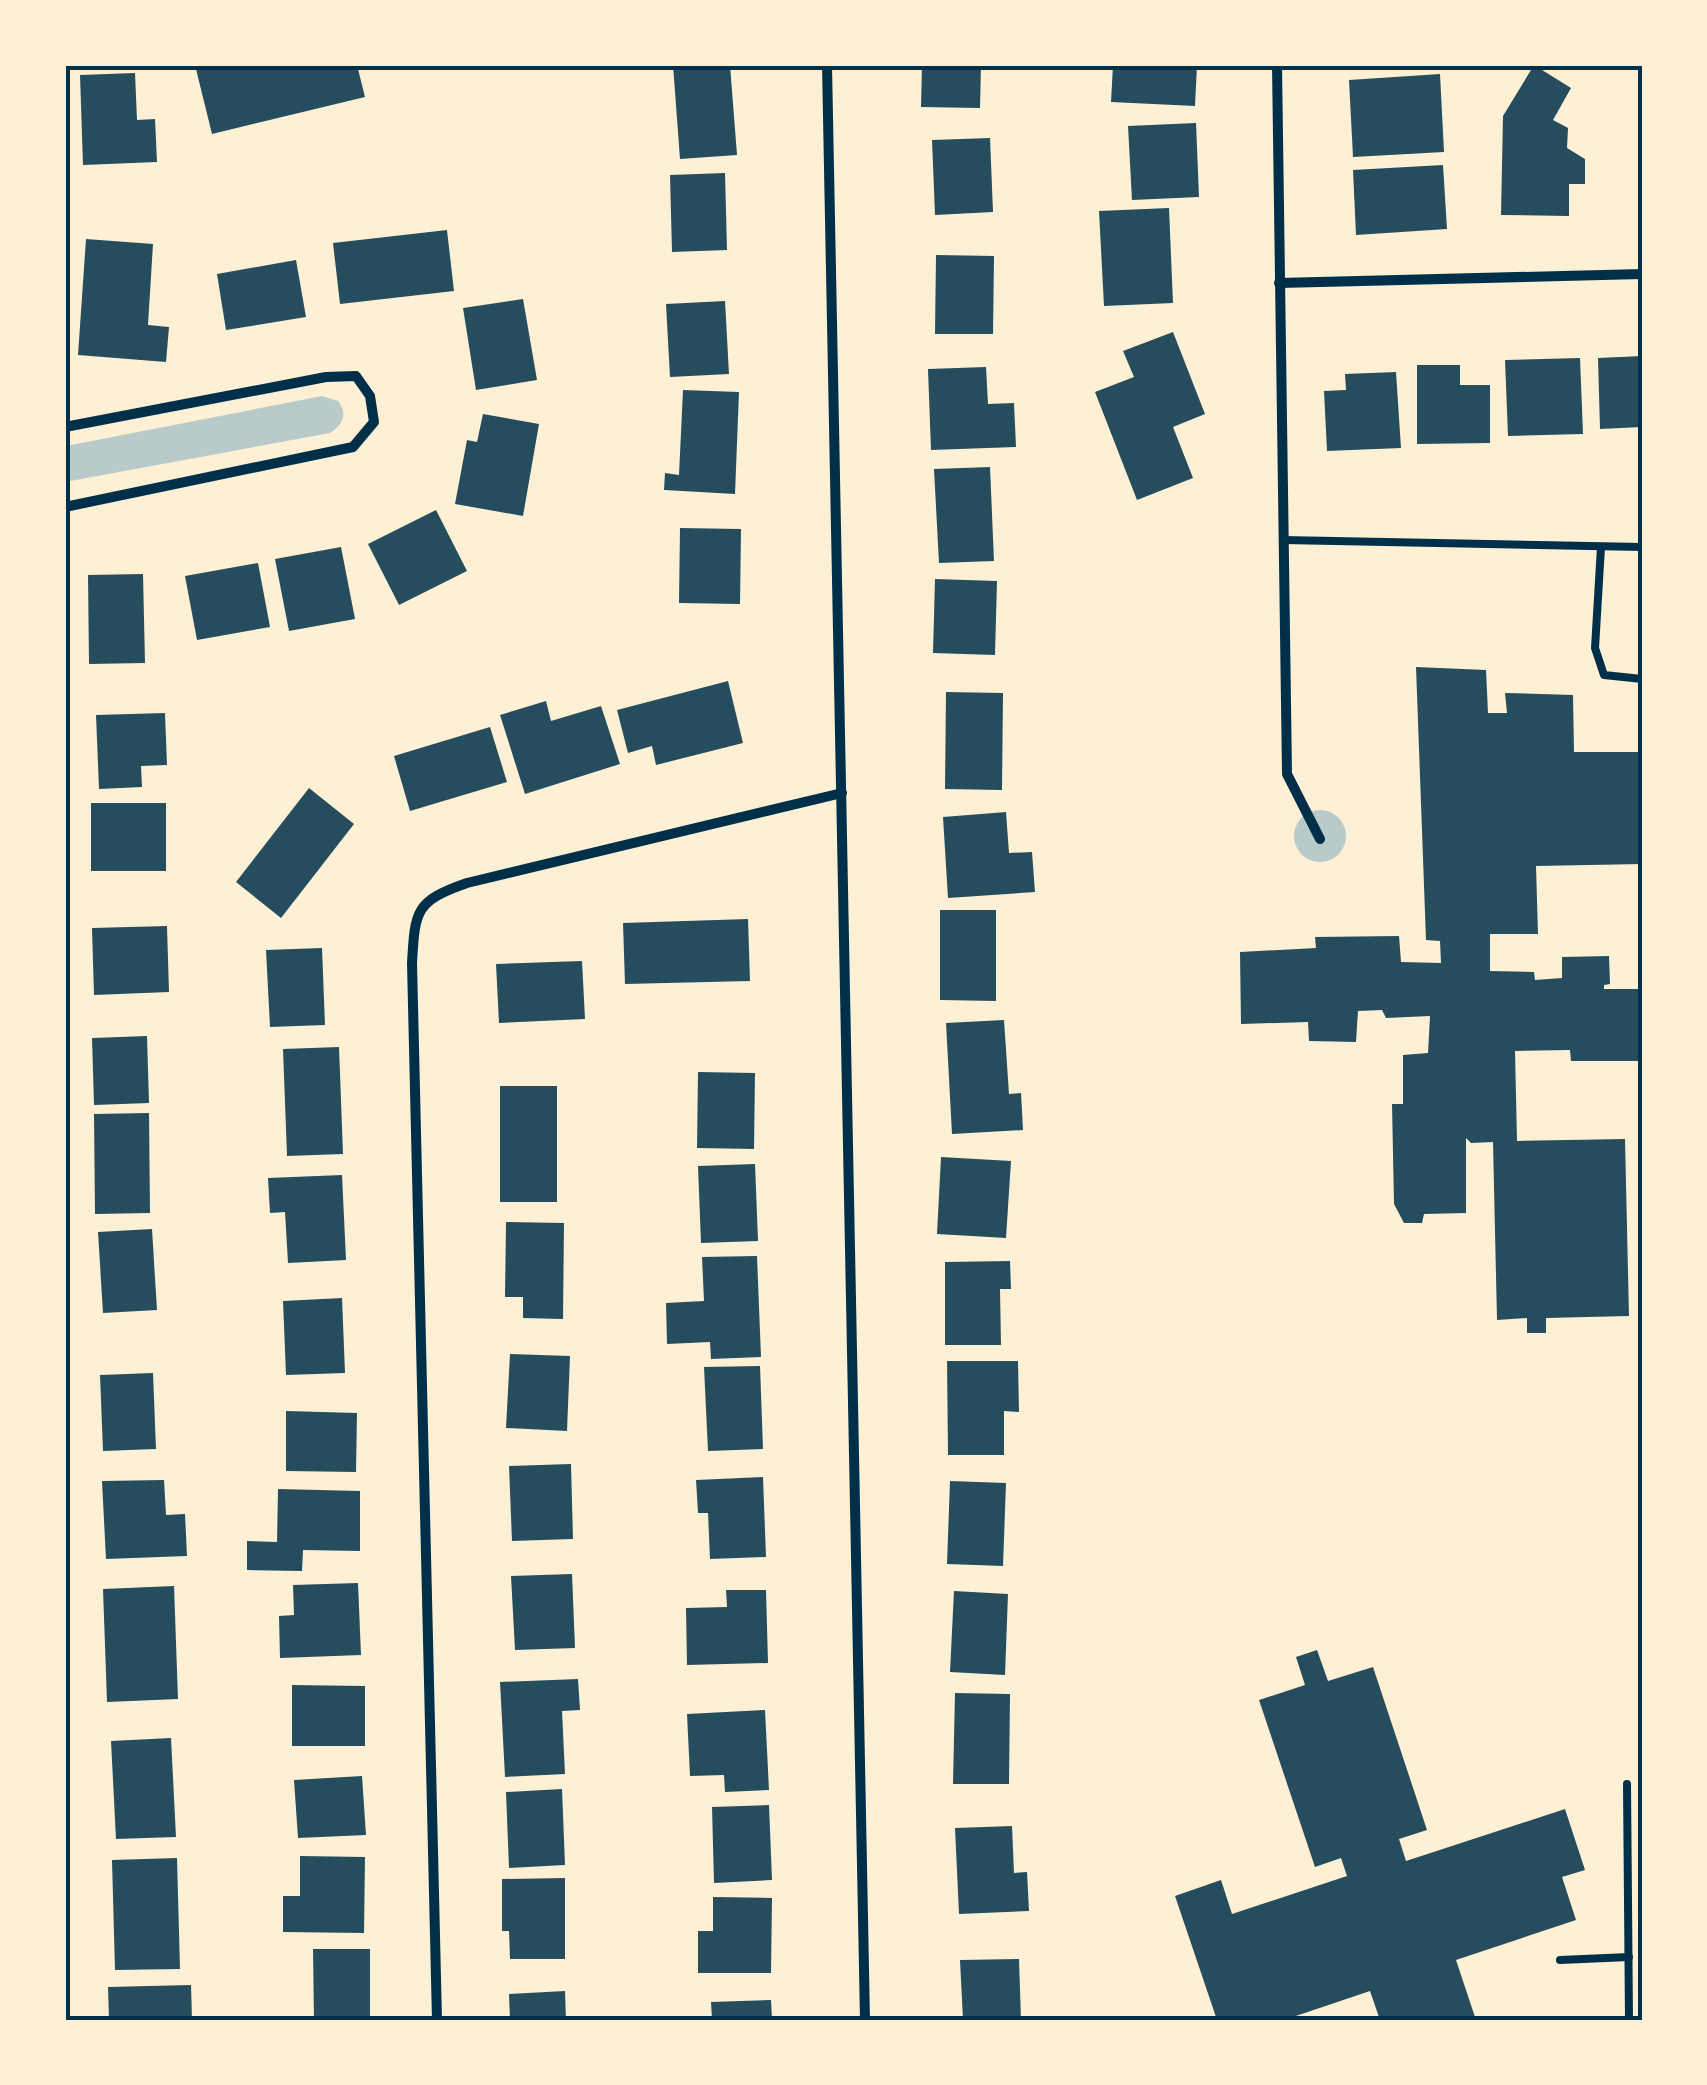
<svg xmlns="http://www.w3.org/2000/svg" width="1707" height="2085" font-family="Literata,serif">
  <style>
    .green { fill: #b9caca }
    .building { fill: #264d5e }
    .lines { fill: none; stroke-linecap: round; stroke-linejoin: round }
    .service { stroke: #003049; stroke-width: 8 }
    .minor { stroke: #003049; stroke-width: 10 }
    .neatline { fill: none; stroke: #003049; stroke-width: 4 }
  </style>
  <rect width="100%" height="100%" fill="#fdf0d5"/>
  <g class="green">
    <path d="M322,396L338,401C348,414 343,425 330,433L65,482L66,446Z"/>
    <circle cx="1320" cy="836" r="26"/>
  </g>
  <g class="building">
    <path d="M195,65H357L365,97L212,134Z"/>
    <path d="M673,65H730L737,155L680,159Z"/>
    <path d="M922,65H981L980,108L921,107Z"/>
    <path d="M1113,65H1197L1195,106L1111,102Z"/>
    <path d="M1534,65L1571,88L1553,120L1568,128L1567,148L1585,159V184H1569V216L1501,215L1503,116Z"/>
    <path d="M135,73L137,120L155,119L157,162L83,165L80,75Z"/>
    <path d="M1440,74L1444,152L1353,157L1349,80Z"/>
    <path d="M1196,123L1199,197L1132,200L1128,126Z"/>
    <path d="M990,138L993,212L935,215L932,140Z"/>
    <path d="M1443,165L1447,229L1356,235L1353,170Z"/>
    <path d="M725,173L727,250L672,252L670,175Z"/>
    <path d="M1169,208L1173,303L1104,306L1099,211Z"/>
    <path d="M447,230L454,291L340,304L333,243Z"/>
    <path d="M86,239L153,244L148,325L169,327L166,362L78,355Z"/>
    <path d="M936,255L994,256L993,334H935Z"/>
    <path d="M296,260L306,317L226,330L217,274Z"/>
    <path d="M523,299L537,380L476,390L463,308Z"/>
    <path d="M725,301L729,374L670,377L666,304Z"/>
    <path d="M1173,332L1205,414L1173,427L1193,478L1137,500L1095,392L1134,377L1123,351Z"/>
    <path d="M1642,356V427L1600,429L1598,358Z"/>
    <path d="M1580,358L1583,434L1508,436L1505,360Z"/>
    <path d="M1417,365H1460V385H1490V443L1417,444Z"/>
    <path d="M986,367L988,404L1014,403L1016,447L931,450L928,369Z"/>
    <path d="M1396,372L1401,448L1327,451L1324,391L1346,390L1345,374Z"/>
    <path d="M683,390L739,392L735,494L664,490L665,473L679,475Z"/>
    <path d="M483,414L539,424L523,516L455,504L467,440L477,442Z"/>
    <path d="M990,467L994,561L939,563L934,469Z"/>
    <path d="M436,510L467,571L399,605L368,544Z"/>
    <path d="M680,528L741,529L740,604L679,603Z"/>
    <path d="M341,547L355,619L289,631L275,559Z"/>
    <path d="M258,563L270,627L197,640L185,576Z"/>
    <path d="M143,574L145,663L89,664L88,575Z"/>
    <path d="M935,579L997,581L995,655L933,653Z"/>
    <path d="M1416,667L1486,670L1488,713H1507L1505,693L1573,695L1574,752H1642V864L1536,866L1538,934H1490V971L1534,972L1535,980L1562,978V957L1609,956L1610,984L1604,985V989H1642V1061H1571L1570,1050L1515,1051L1517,1141L1625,1139L1629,1316L1546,1318V1333H1527V1318L1497,1320L1493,1142L1471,1143L1466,1138V1213L1424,1214L1422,1223H1404L1394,1204L1392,1104H1403V1055L1428,1053L1430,1016L1386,1018L1382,1010L1358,1011L1356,1042L1309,1041L1308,1022L1241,1024L1240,952L1316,948L1315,937L1399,936L1401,962L1441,963L1440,941L1426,940Z"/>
    <path d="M728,681L743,743L656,765L652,746L628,753L617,710Z"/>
    <path d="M946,692L1003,693L1002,790L945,789Z"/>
    <path d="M546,701L551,721L601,706L620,764L525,794L500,715Z"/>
    <path d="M165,713L167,765L141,766L142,787L99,789L96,715Z"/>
    <path d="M490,727L507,782L410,811L394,756Z"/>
    <path d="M309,788L354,824L281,918L236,882Z"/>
    <rect x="91" y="803" width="75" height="68"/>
    <path d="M1006,812L1009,853L1032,852L1035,892L948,898L943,817Z"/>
    <path d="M940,910H996V1001L940,1000Z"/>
    <path d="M748,919L750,981L625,984L623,923Z"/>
    <path d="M167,926L169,992L94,995L92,928Z"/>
    <path d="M322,948L325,1025L270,1027L266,950Z"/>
    <path d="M582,961L585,1019L499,1023L496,964Z"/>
    <path d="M1004,1020L1009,1094L1021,1093L1023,1130L952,1134L946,1023Z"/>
    <path d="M147,1036L149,1103L94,1105L92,1038Z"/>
    <path d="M339,1047L343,1154L287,1156L283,1049Z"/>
    <path d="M698,1072L755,1073L754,1149L697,1148Z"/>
    <rect x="500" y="1086" width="57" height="116"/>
    <path d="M149,1113L150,1213L95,1214L94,1114Z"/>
    <path d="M941,1157L1011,1161L1006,1238L937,1234Z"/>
    <path d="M755,1164L758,1241L701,1243L698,1166Z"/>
    <path d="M342,1175L346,1260L288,1263L285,1212L270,1213L268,1178Z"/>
    <path d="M506,1222L564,1223L563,1319L523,1318V1297H505Z"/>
    <path d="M152,1229L157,1310L103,1313L98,1232Z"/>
    <path d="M757,1256L761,1357L711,1359L710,1342L667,1344L666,1303L704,1301L702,1257Z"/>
    <path d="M1010,1261L1011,1289H1000L1001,1345H945V1262Z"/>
    <path d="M342,1298L345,1373L286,1375L283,1301Z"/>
    <path d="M510,1354L570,1356L567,1431L506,1428Z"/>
    <path d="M947,1361H1018L1019,1412L1004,1411V1455H948Z"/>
    <path d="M760,1366L763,1449L708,1451L704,1367Z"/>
    <path d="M153,1373L156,1449L103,1451L100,1375Z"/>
    <path d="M286,1411L357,1413L356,1472L286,1471Z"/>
    <path d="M571,1464L573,1539L512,1541L509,1466Z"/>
    <path d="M763,1477L766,1557L710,1559L708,1513H698L696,1480Z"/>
    <path d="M164,1480L166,1515L185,1514L187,1556L106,1559L102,1481Z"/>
    <path d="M950,1481L1006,1483L1003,1566L947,1564Z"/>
    <path d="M278,1489L360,1491V1551L303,1550L302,1571L247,1570V1541L277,1542Z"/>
    <path d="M572,1574L575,1648L515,1650L511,1576Z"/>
    <path d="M358,1583L361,1655L280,1658L279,1616L294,1615L293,1585Z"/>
    <path d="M174,1586L178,1699L107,1702L103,1589Z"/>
    <path d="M726,1590H766L768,1663L687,1665L686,1608L727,1607Z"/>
    <path d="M954,1591L1008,1594L1005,1675L950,1672Z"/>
    <path d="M1317,1650L1328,1681L1373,1667L1427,1830L1399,1839L1406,1861L1565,1809L1585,1870L1562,1877L1576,1920L1456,1960L1476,2020H1380L1370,1991L1284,2020H1217L1175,1896L1221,1880L1232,1914L1347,1876L1341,1858L1315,1867L1259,1700L1305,1685L1296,1657Z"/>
    <path d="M578,1679L580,1710L562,1711L565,1774L505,1777L500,1682Z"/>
    <path d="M292,1685L365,1686V1746H292Z"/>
    <path d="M955,1693L1010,1694L1009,1784H953Z"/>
    <path d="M765,1710L769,1790L725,1792L724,1775L690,1776L687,1714Z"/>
    <path d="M171,1738L176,1837L116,1839L111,1741Z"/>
    <path d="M362,1776L366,1835L298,1838L294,1780Z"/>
    <path d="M562,1789L565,1865L509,1868L506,1792Z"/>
    <path d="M769,1805L772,1880L714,1883L712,1807Z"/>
    <path d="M1012,1826L1014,1873L1027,1872L1029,1911L959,1914L955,1828Z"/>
    <path d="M300,1856L365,1857L364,1933L283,1932V1896H300Z"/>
    <path d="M177,1858L180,1969L115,1970L112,1860Z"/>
    <path d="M565,1878V1959H510L509,1931H502V1879Z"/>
    <path d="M713,1897L772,1898L771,1973H698V1931H713Z"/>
    <path d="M313,1949H370V2020H314Z"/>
    <path d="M1019,1959L1021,2020H963L960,1960Z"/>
    <path d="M191,1985L192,2020H109L108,1987Z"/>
    <path d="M565,1991L566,2020H510L509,1994Z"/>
    <path d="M771,2000L772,2020H712L711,2002Z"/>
  </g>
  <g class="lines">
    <g class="service">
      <path d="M1283,540L1642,547"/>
      <path d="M1601,547L1595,648L1604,675L1642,679"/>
      <path d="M1627,1784L1629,2020"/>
      <path d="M1560,1960L1629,1957"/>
    </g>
    <g class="minor">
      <path d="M827,65L865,2020"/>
      <path d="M1277,65L1287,774L1320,839"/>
      <path d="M1279,283L1642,274"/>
      <path d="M65,427L326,377L356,376L370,396L374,422L353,447L65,507"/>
      <path d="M437,2020L412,963C415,911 415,901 467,883L842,793"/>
    </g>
  </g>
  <rect width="1707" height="2085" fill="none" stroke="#fdf0d5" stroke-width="135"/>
  <rect x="68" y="68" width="1572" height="1950" class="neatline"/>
</svg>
